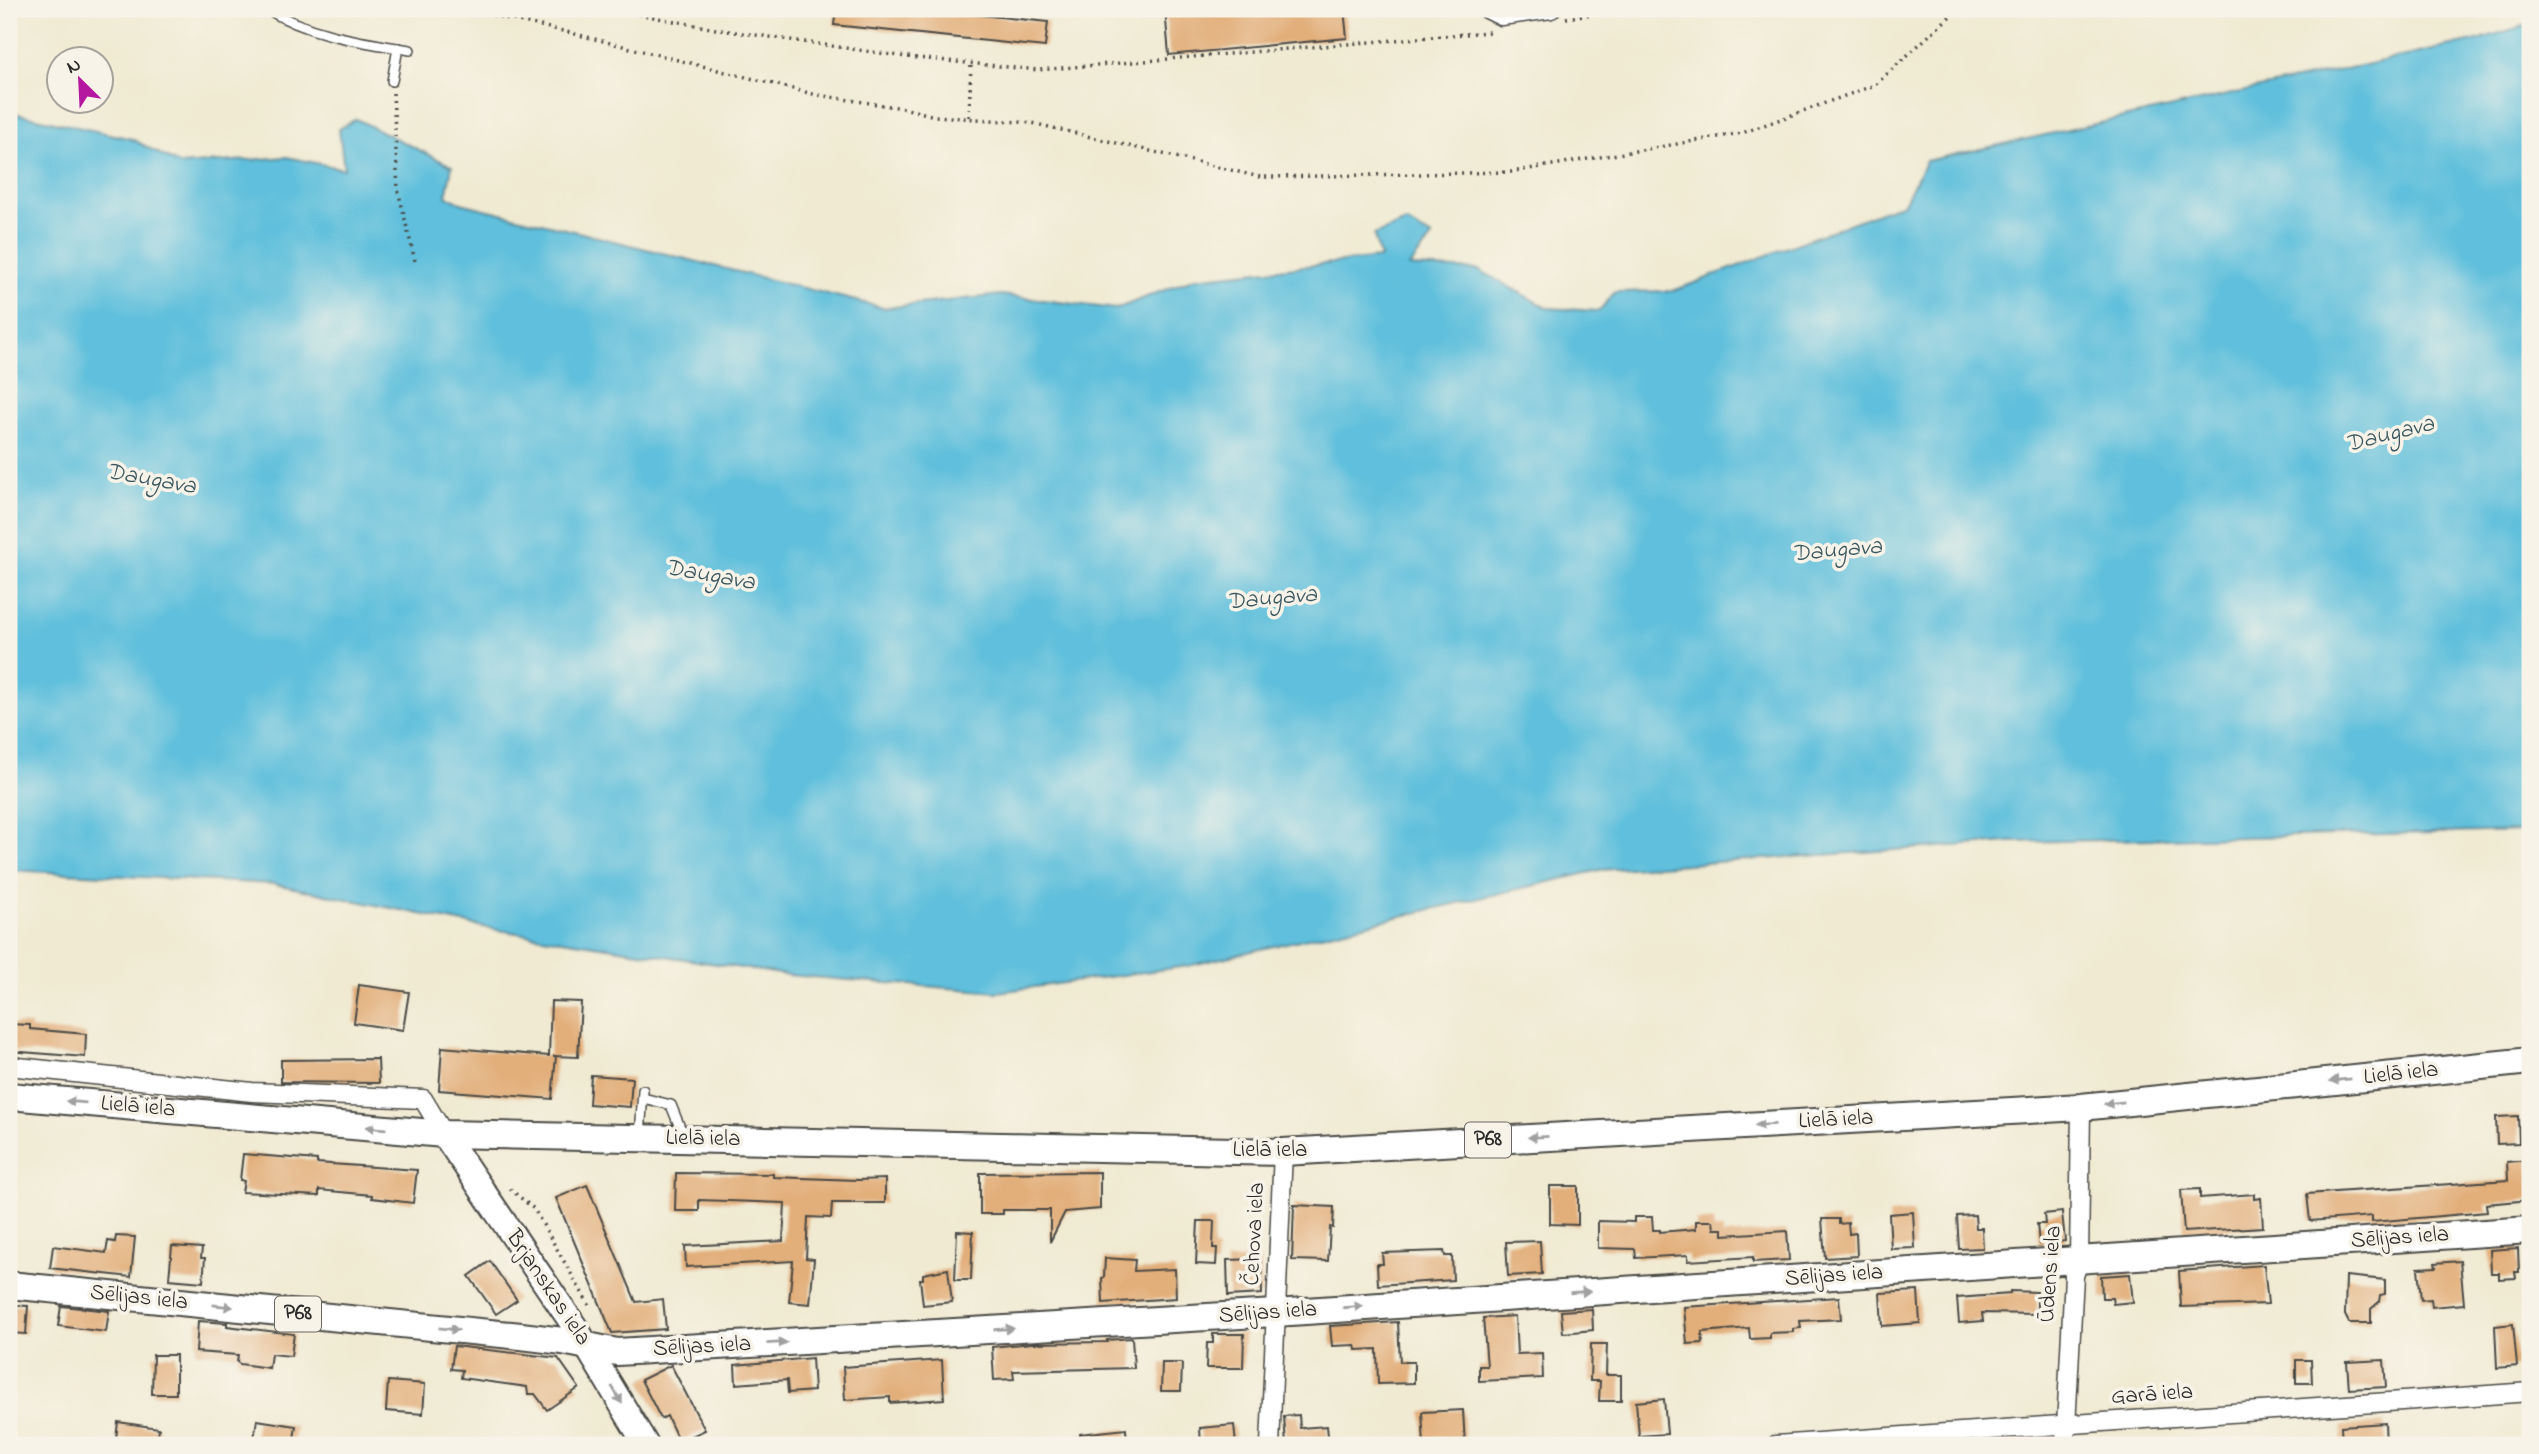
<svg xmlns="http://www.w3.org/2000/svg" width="2539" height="1454" font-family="'Indie Flower',sans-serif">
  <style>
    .water { fill: #5ebfdc; stroke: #447584; stroke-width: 2 }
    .building { fill: #e2ae79 }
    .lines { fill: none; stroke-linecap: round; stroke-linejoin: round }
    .service-casing { stroke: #494844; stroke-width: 12 }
    .minor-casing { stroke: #494844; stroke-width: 21 }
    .secondary-casing { stroke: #494844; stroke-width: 28 }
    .primary-casing { stroke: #494844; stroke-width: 30 }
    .path { stroke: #494844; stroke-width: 3.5; stroke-dasharray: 2 5; stroke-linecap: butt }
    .service { stroke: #fff; stroke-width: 9 }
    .minor { stroke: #fff; stroke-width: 18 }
    .secondary { stroke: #fff; stroke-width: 24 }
    .primary { stroke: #fff; stroke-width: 26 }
    .oneway { fill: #a0a0a0 }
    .labels { text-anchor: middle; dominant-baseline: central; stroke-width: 7; stroke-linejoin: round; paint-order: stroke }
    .shield { fill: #f7f3e8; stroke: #686764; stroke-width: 2 }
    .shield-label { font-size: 21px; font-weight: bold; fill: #2b2b2b }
    .street-label { font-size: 23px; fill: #2b2b2b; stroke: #f7f3e8 }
    .water-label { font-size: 24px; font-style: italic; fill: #3a5760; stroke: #f7f3e8 }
  </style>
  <rect width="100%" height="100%" fill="#f7f3e8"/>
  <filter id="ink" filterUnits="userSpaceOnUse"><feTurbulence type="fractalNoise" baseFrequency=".0143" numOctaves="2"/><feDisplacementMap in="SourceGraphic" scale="14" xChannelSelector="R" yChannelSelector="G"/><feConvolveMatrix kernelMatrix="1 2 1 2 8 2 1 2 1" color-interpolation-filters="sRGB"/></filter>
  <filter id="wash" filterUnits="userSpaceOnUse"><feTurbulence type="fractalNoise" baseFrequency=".00686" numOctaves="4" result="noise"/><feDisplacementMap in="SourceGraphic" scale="28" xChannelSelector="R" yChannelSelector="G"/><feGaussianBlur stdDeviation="1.57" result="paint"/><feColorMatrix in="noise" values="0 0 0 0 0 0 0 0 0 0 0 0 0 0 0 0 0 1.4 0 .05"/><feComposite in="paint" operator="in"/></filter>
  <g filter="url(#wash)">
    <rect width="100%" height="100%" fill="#f0ead2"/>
    <path class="water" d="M2530,24V831L2010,842L1600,870L1188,966L998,992L787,975L498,930L274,884L9,870V112L132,139L180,165L287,157L344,169L339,129L356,119L452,166L446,196L461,203L884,308L1001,295L1116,309L1195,278L1380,258L1374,235L1406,222L1432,237L1409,267L1479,270L1547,308L1599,311L1615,292L1673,291L1904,203L1926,161L2474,41Z"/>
    <g id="blocks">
      <g class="building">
        <path d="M836,9H922L1048,22L1045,47L834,25Z"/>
        <path d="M1165,9H1344L1347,38L1169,55Z"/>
        <path d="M359,985L409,992L403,1030L354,1023Z"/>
        <path d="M551,1001L581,1002L578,1057L553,1056H556L552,1099L439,1090L442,1047L549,1056Z"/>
        <path d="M9,1024L30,1025V1029L86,1034L85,1057L9,1051Z"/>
        <path d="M378,1059L379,1083L281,1082V1060Z"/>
        <path d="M591,1075L632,1078L630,1107L589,1104Z"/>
        <path d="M2518,1116L2519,1143L2497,1144L2496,1117Z"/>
        <path d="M243,1154L317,1160V1163L417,1170L413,1203L372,1198V1195L319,1190V1196L242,1192L244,1181L240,1180Z"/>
        <path d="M2530,1160V1200L2486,1204L2487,1212L2372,1222V1216L2310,1221L2307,1194L2508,1180L2507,1162Z"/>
        <path d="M1100,1172V1209L1065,1212L1050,1242V1210H1003V1214H980V1173Z"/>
        <path d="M676,1173L773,1174V1177L858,1180L885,1179V1203H832L831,1218L808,1217L806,1258L814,1259L810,1304L789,1302L793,1261L686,1267L685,1246L783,1241L785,1203L699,1200V1211H675Z"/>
        <path d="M587,1185L636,1302L663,1299L666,1329L612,1333L556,1198Z"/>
        <path d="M1550,1186H1578V1225L1550,1224Z"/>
        <path d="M2200,1189V1198L2254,1194V1199L2261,1198L2263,1227L2184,1232L2181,1190Z"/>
        <path d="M1294,1205L1334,1207L1333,1228L1330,1227L1328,1261L1292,1260Z"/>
        <path d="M1913,1212L1915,1248L1891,1249L1889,1214Z"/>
        <path d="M2062,1212L2065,1241L2039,1244L2037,1224H2045L2044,1214Z"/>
        <path d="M1975,1215L1976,1228H1982L1983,1248L1959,1249L1957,1216Z"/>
        <path d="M1634,1217H1652L1653,1230H1660V1232L1696,1229V1221H1713L1714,1229H1723V1235L1787,1231L1789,1260L1753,1262V1257L1688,1261V1255L1636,1258L1635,1249L1598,1248V1221L1634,1222Z"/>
        <path d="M1822,1219H1839V1224L1848,1223L1849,1234L1856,1233L1857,1256L1825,1258Z"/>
        <path d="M1198,1221H1214L1213,1248H1217L1216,1265L1196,1264Z"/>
        <path d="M957,1231L973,1232L971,1280H955Z"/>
        <path d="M116,1236L135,1237L131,1277L50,1268L53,1246L106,1253L108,1241L115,1242Z"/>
        <path d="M1540,1241L1542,1274L1508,1276L1506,1242Z"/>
        <path d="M172,1246L202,1248L201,1258H205L203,1282L169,1279Z"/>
        <path d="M2518,1248L2519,1272H2515L2516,1278L2499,1279V1273H2491L2490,1250Z"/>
        <path d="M1444,1251L1445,1256H1452L1453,1280L1378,1285L1377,1264H1383L1382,1253Z"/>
        <path d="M1105,1258L1135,1260L1134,1271L1175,1269L1176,1298L1103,1303L1102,1278L1104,1277Z"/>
        <path d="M1261,1259L1262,1294L1228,1296L1227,1260Z"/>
        <path d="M490,1261L517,1300L496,1314L469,1276Z"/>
        <path d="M2460,1261L2464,1304L2432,1307L2431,1299L2421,1300L2418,1268L2436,1267L2435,1263Z"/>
        <path d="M2264,1265L2268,1304L2181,1307L2179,1271Z"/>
        <path d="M948,1269L952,1302L923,1305L920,1279H923V1274Z"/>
        <path d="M2130,1274L2133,1302L2113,1304L2112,1298H2102L2101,1276Z"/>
        <path d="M2346,1276L2385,1280V1294L2380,1295L2379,1302L2371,1309V1323H2349L2345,1315Z"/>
        <path d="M1918,1291L1920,1323L1882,1326L1880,1293Z"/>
        <path d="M2010,1291L2037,1292V1314L1982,1313L1983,1321L1959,1323L1957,1298L2010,1294Z"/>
        <path d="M1839,1297L1841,1319L1800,1321L1801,1328L1793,1329V1332L1770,1333V1338L1750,1339L1749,1328L1702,1332L1703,1343L1687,1344L1684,1307Z"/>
        <path d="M9,1305L28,1306L26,1334L9,1333Z"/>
        <path d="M61,1306L109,1311L106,1332L58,1326Z"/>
        <path d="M1592,1309L1593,1330L1563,1333L1561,1311Z"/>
        <path d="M1515,1316L1517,1354L1542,1353L1543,1378L1479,1381V1366H1487L1483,1318Z"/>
        <path d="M198,1321L227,1323V1326L294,1334L291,1356L271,1354L269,1368L240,1364L237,1362L238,1355L196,1352Z"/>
        <path d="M1398,1322L1400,1362H1414V1383L1378,1384L1377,1349L1356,1350L1355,1345L1332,1346L1330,1326Z"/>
        <path d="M2513,1324L2517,1366L2497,1368L2495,1326Z"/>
        <path d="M1213,1334H1244L1243,1368H1206L1207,1343H1213Z"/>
        <path d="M1132,1338L1134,1368L1013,1371L1014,1379L994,1380L992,1347L1032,1343L1108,1342L1107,1340Z"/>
        <path d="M1591,1344H1607L1606,1375H1621V1401H1599L1600,1381H1590Z"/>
        <path d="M454,1346L558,1358L579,1388L547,1410L535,1394H528L527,1387L461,1378L462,1370L451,1369Z"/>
        <path d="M153,1355H176V1394H152Z"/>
        <path d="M812,1358L814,1391L788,1393L787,1380L736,1384L735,1365Z"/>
        <path d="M942,1360L944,1399L890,1403V1397L845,1400L843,1367Z"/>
        <path d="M2296,1360H2311L2312,1383H2296Z"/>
        <path d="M2384,1360L2386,1387L2349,1389L2347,1362Z"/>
        <path d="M1162,1363H1182L1181,1391H1161Z"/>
        <path d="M671,1365L705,1430L679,1442L667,1416L661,1419L641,1380Z"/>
        <path d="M388,1381L425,1384L423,1414L386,1411Z"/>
        <path d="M1664,1399L1667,1434L1639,1436L1636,1402Z"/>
        <path d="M1463,1410L1465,1445H1424L1422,1412Z"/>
        <path d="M1299,1415L1300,1428L1327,1426L1329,1445H1286L1284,1416Z"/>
        <path d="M257,1420L296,1426L293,1445H253Z"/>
        <path d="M118,1422L159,1428L157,1445L116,1439Z"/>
        <path d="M2385,1423L2386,1445H2342L2341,1426Z"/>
        <path d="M1234,1425L1236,1445H1201L1200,1428Z"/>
        <path d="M1126,1429L1127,1445H1081L1080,1434Z"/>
      </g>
    </g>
  </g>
  <g filter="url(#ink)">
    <use href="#blocks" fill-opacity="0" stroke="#494844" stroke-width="2"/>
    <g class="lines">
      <defs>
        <g id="service">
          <path d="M267,9C309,35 362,42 410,50"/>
          <path d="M392,81L398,48"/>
          <path d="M643,1098L671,1105L683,1135"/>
          <path d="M640,1137L643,1090"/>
        </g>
        <g id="minor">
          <path d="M1487,9L1501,16L1551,9"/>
          <path d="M9,1066L252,1092L423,1099L444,1134"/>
          <path d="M1270,1445L1283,1152"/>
          <path d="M1776,1445L2530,1392"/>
          <path d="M2065,1445L2074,1276L2079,1260L2081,1107"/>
        </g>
        <path id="secondary" d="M444,1134L577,1330L646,1445"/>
        <g id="primary">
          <path d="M9,1096L444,1134L1283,1152L2081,1107L2530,1061"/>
          <path d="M9,1285L521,1336L563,1341L617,1352L1275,1313L2530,1230"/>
        </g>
      </defs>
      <use href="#service" class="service-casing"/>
      <use href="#minor" class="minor-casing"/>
      <use href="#secondary" class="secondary-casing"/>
      <use href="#primary" class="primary-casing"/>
      <g class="path">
        <path d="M465,9L567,32L817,95L903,108L935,116L1032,123L1260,177H1273L1511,172L1742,133L1875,85L1958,9"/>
        <path d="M611,9L721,30L907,57L1038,70L1489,32"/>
        <path d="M1566,18L1623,9"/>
        <path d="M393,93L398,190L415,261"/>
        <path d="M969,117L971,63"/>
        <path d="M510,1189L534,1209L589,1305"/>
      </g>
      <use href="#service" class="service"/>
      <use href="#minor" class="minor"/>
      <use href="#secondary" class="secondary"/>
      <use href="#primary" class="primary"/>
    </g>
    <defs><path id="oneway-solid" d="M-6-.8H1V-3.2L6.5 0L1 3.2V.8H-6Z" transform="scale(1.75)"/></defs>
    <g class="oneway">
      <use href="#oneway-solid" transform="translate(2340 1080) rotate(174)"/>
      <use href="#oneway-solid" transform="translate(76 1102) rotate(-175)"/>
      <use href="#oneway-solid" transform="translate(2114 1103) rotate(174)"/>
      <use href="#oneway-solid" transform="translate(1765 1125) rotate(177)"/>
      <use href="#oneway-solid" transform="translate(376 1128) rotate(-175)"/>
      <use href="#oneway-solid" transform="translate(1538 1137) rotate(177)"/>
      <use href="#oneway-solid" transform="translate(1580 1292) rotate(-4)"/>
      <use href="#oneway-solid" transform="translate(223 1306) rotate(6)"/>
      <use href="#oneway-solid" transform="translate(1353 1307) rotate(-4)"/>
      <use href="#oneway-solid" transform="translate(449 1329) rotate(6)"/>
      <use href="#oneway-solid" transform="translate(1004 1329) rotate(-3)"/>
      <use href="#oneway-solid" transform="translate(777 1343) rotate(-3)"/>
      <use href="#oneway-solid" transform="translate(617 1395) rotate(60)"/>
    </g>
  </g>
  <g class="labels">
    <g class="shield">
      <rect x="1465" y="1122.5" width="46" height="35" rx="5"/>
      <rect x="275" y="1296.5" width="46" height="35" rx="5"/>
    </g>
    <g class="shield-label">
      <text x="1488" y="1140">P68</text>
      <text x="298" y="1314">P68</text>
    </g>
    <g class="street-label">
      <text transform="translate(2401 1074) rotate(-6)">Lielā iela</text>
      <text transform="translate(138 1107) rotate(5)">Lielā iela</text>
      <text transform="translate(1836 1120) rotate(-3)">Lielā iela</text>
      <text transform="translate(703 1139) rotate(1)">Lielā iela</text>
      <text x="1270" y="1150">Lielā iela</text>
      <text transform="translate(1255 1234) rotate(-87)">Čehova iela</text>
      <text transform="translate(2400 1238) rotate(-4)">Sēlijas iela</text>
      <text transform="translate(2051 1274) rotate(-86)">Ūdens iela</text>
      <text transform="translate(1834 1276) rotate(-4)">Sēlijas iela</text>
      <text transform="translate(548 1288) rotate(56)">Brjanskas iela</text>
      <text transform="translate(139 1298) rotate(6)">Sēlijas iela</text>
      <text transform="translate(1268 1313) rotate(-4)">Sēlijas iela</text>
      <text transform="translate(702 1347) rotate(-3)">Sēlijas iela</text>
      <text transform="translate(2152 1395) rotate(-4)">Garā iela</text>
    </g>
    <g class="water-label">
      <text transform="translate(2390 435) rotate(-14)">Daugava</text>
      <text transform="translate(151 480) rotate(10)">Daugava</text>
      <text transform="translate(1837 551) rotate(-5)">Daugava</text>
      <text transform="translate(710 576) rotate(10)">Daugava</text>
      <text transform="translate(1272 599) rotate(-5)">Daugava</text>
    </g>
  </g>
  <rect width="2539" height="1454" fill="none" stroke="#f7f3e8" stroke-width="35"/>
  <g transform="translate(80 80) rotate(336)"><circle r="33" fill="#f7f3e8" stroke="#a5a39c" stroke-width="2"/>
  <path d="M0-5L12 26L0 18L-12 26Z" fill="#b5179e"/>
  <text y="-10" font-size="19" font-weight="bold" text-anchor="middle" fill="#2b2b2b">N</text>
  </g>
</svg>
